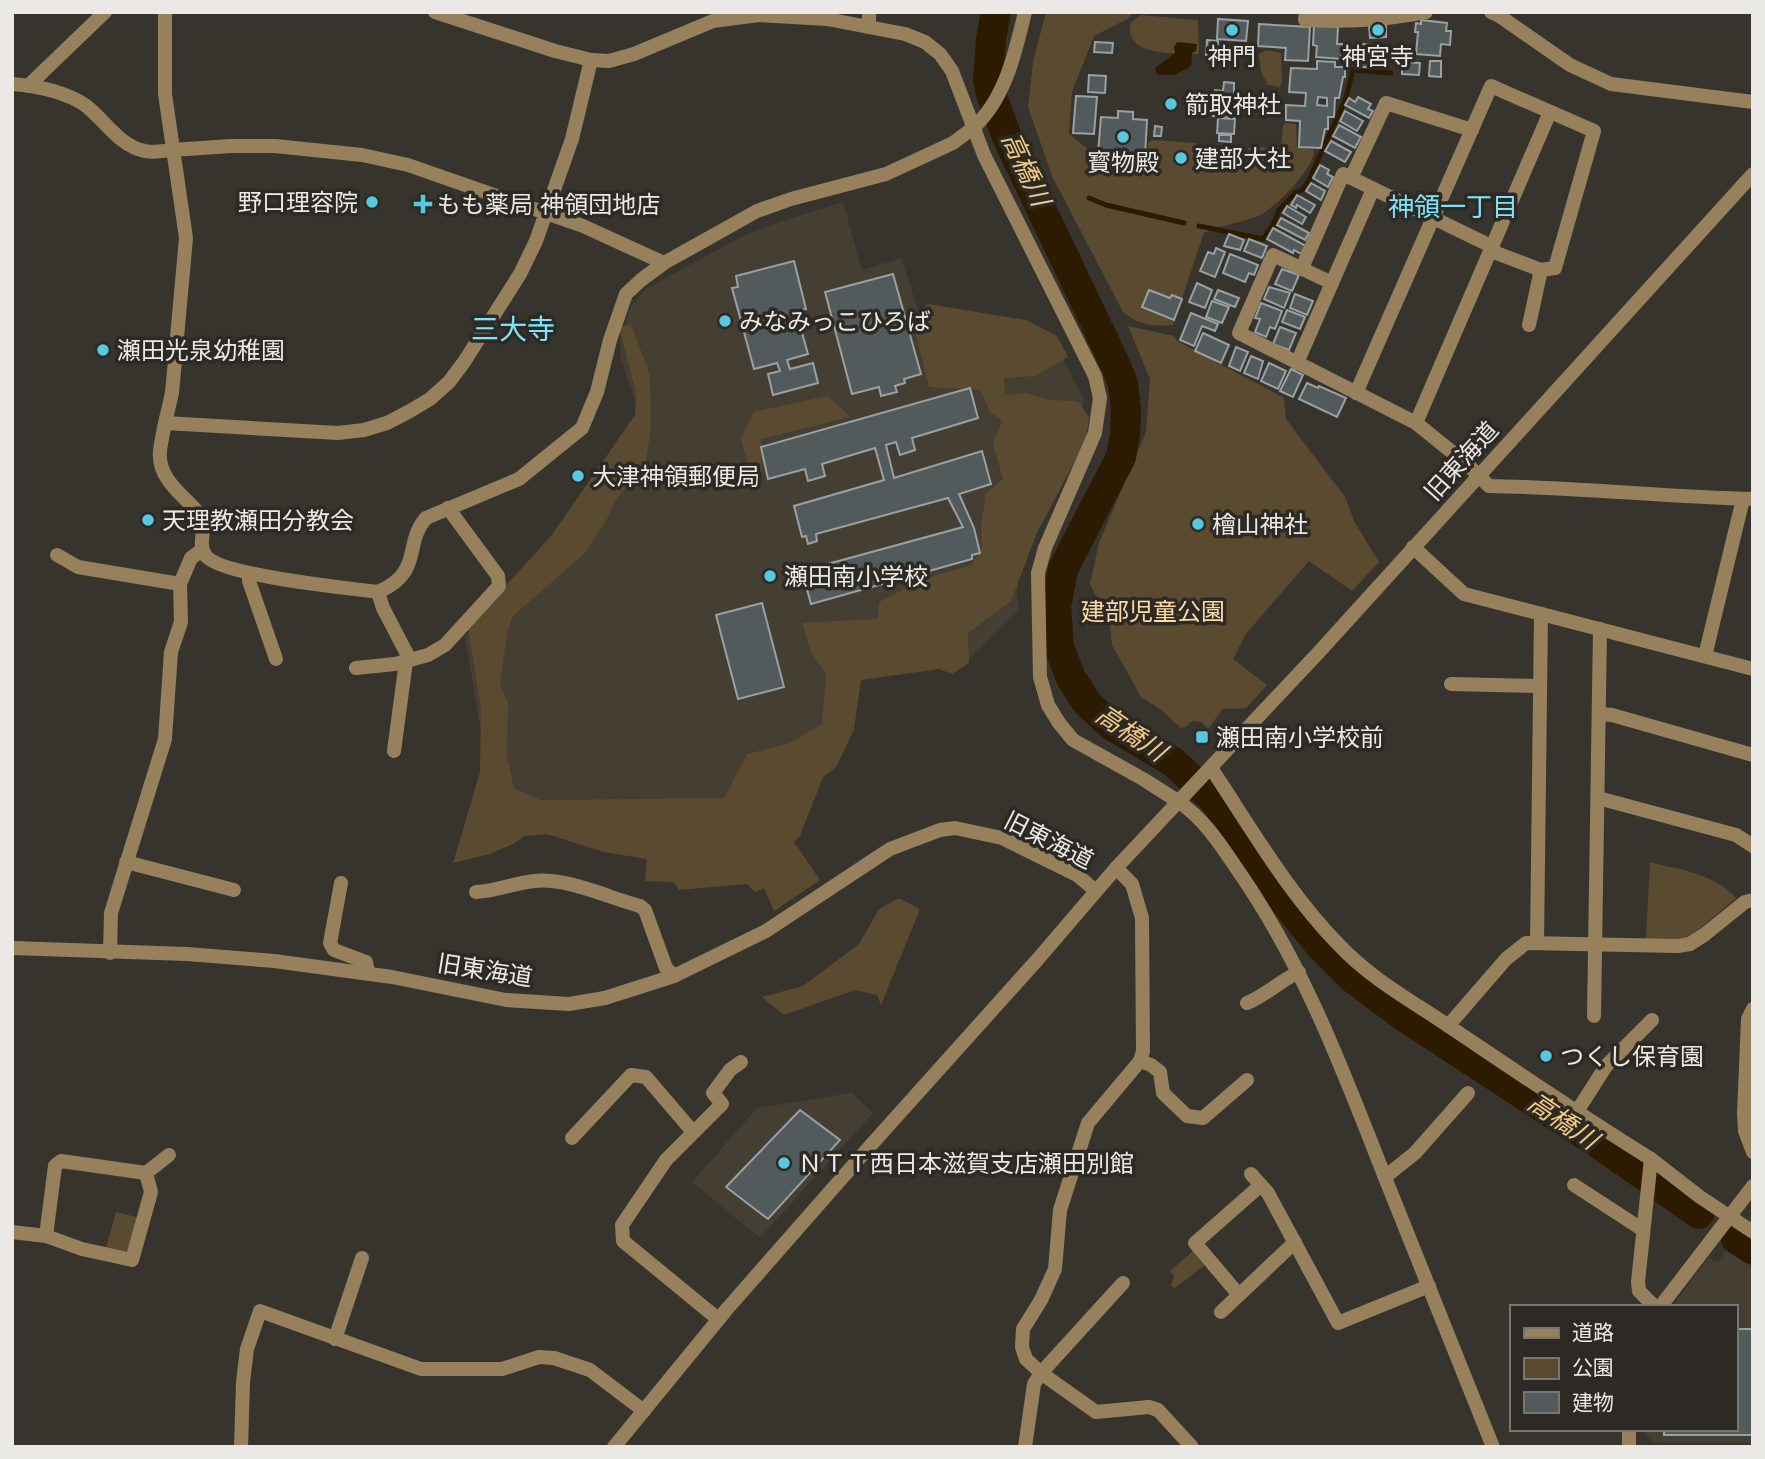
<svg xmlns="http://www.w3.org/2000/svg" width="1765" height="1459" font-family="Jost,'Noto Sans JP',sans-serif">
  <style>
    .built { fill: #443e33 }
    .green { fill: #5a4a30 }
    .water { fill: #2c1b00 }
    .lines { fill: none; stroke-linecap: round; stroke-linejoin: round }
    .stream { stroke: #2c1b00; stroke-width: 5 }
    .river { stroke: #2c1b00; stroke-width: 30 }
    .building { fill: #525a5c; stroke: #99a1a3; stroke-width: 2; fill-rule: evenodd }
    .minor { stroke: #97815d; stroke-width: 14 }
    .tertiary { stroke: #97815d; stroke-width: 14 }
    .poi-dot { fill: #56c9e1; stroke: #2d2a25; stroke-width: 2.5 }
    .labels { text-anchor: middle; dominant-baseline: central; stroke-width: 7; stroke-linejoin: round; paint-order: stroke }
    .poi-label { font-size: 24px; fill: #ebe9e5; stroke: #2d2a25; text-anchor: start }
    .street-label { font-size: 24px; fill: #ebe9e5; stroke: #2d2a25 }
    .park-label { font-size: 24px; fill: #fcdaa4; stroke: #2d2a25 }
    .water-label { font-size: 26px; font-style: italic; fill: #f3ca85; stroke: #2d2a25 }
    .neighbourhood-label { font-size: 26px; fill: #7ee4fa; stroke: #2d2a25 }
    .quarter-label { font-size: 28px; fill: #7ee4fa; stroke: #2d2a25 }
  </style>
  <rect width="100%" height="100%" fill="#37342e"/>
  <g class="built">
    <path d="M843,202L862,270L902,258L937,374L1055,344L1084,400L1075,438L1020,560L1017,591L1019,610L969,659L855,669L839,756L644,846L520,822L486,763L465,636L648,441L620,356L621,336L631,306L647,288L743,236L770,225Z"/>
    <path d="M852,1093L873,1113L760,1238L692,1182L757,1108Z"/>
    <path d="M1753,1212V1443H1662L1651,1441L1642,1429H1735V1307H1672L1708,1258L1718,1262Z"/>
  </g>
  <g class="green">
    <path d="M1046,12H1133L1129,18L1094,36L1072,92L1069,134L1098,157L1144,161L1147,158L1148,143L1151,140L1196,143L1198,166L1245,169L1247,167L1248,148L1281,147L1283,125L1286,123L1296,124L1297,147L1314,150C1316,167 1273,210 1258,216C1240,223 1221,225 1204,233L1173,325C1154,327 1138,325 1123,312L1052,176L1028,107L1033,62Z"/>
    <path d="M1141,15L1198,20L1199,52L1197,54C1176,53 1122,57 1131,22Z"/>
    <path d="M1266,50L1281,53L1282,83L1279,87L1268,85L1261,71L1259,54Z"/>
    <path d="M928,304L1026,320L1057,336L1068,357L1036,376L1004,378L1005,395L1025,393L1049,400L1078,401L1089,417L1086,440L1037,533L1011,601L968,633L969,663L952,674L939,669L861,680L854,729L837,766L823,777L800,836L794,842L820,880L774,911L764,888L755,892L747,884L679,890L674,882L645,881L647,859L604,852L547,834L525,836L513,844L490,854L453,863L480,772L481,710L468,627L551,536L635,415L636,393L619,327L631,324L650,375L651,429L644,472L633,478L614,503L607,519L584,554L512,617L507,634L500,685L508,703L507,756L514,788L540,800L724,798L747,754L790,743L822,724L826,674L812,654L802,623L877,619L879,602L923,579L971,565L982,548L981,525L986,493L1003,479L993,444L1002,420L990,412L980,390L929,387L912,319Z"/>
    <path d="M1128,326L1174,336L1177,341L1284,398L1286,419L1345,497L1355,523L1379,562L1352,591L1309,561L1245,635L1233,659L1267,685L1246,708L1223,709L1208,729L1202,722L1192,721L1186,727L1181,728L1160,709L1141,697L1112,645L1110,626L1090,584L1099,543L1146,432L1150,379Z"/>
    <path d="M827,396L851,417L761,439L762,473L748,466L741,438L754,412Z"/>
    <path d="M1650,862C1680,870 1714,873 1736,898L1690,937L1680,940L1646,939Z"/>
    <path d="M899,898L920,909L881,1005L877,995L855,990L784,1015L762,997L803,986L859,944L879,909Z"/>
    <path d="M116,1212L140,1218L131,1249L123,1252L106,1248Z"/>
    <path d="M1193,1251L1205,1265L1175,1288L1171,1286L1174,1276L1170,1271Z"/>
  </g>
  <path class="water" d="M1177,42L1197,44L1196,51L1192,53L1191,66L1175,75H1157L1155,68L1175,53L1174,47Z"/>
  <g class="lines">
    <g class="stream">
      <path d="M1089,198L1106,205L1184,223"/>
      <path d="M1199,226L1263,239L1273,225L1279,210L1296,192L1302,190L1308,182L1346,98L1353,70L1391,73"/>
    </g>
    <g class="river">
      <path d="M996,12L991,39L988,79L991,94L1007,137L1116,366L1123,384L1126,410L1125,435L1121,457L1063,569L1056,607L1059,647L1071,678L1087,703L1111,725L1173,762L1214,800L1284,901L1321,947L1351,977L1403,1016L1596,1142L1699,1214"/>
      <path d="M1736,1239L1753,1250"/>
    </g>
  </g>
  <g class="building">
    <path d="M1218,19L1248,21L1246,41L1217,39Z"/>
    <path d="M1421,20L1447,23L1446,31H1451L1450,45L1441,44L1440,56L1416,54L1418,32H1415L1416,23L1421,24Z"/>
    <path d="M1386,23V37L1370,38L1369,24Z"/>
    <path d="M1259,24L1310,27L1308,61L1285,60L1286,48L1258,46Z"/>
    <path d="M1314,25L1338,27L1337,44H1347L1346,56H1341V59L1316,57L1317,46L1313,45Z"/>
    <path d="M1207,40L1218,41V55H1206Z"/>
    <path d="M1095,42L1113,43L1112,53L1094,52Z"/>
    <path d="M1362,44L1374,45V50L1386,51L1385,68L1361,67Z"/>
    <path d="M1317,61L1335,62V67H1345V77H1343L1339,98H1335L1334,117H1328V129H1325L1321,148L1299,147L1300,121L1286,120V105L1305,106L1306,93L1289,92L1291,68L1317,69ZM1318,97L1327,98V106L1317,105Z"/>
    <path d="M1430,61H1441V77L1429,76Z"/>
    <path d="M1402,62L1420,63L1419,75L1402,74Z"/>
    <path d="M1089,75L1106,76L1105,93L1088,92Z"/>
    <path d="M1224,82L1234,83V92H1241L1240,117L1213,116L1215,90L1223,91Z"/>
    <path d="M1076,96L1097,97L1094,134L1073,133Z"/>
    <path d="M1358,97L1371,104L1368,109L1373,111L1369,118L1345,105L1349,98L1355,102Z"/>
    <path d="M1118,111L1133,112V119L1147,120L1145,157L1098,153L1101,117L1118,118Z"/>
    <path d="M1345,111L1363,121L1357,131L1340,121Z"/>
    <path d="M1218,118L1235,119L1234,134L1217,133Z"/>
    <path d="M1339,125L1361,137L1355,148L1333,136Z"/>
    <path d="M1155,126L1162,127L1161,136H1154Z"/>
    <path d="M1219,135H1231V142L1219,141Z"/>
    <path d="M1331,141L1351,152L1345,162L1325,151Z"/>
    <path d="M1211,152L1222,153V160L1211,159Z"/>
    <rect x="1224" y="153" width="11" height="7"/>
    <path d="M1320,165L1329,170L1327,174L1333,177L1328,187L1313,178Z"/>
    <path d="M1311,183L1325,191L1321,200L1306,191Z"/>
    <path d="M1297,195L1315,205L1310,213L1297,205L1296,208L1291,205Z"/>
    <path d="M1287,206L1306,217L1302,224L1283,213Z"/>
    <path d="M1281,218L1309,233L1305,240L1277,225Z"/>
    <path d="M1273,228L1306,246L1301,254L1294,250L1293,253L1267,239Z"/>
    <path d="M1229,234L1244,240L1240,250L1224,246Z"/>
    <path d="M1249,239L1267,246L1262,258L1244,251Z"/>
    <path d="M1216,248L1225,252L1215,277L1200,271L1208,252L1214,254Z"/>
    <path d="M1230,254L1258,265L1254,275L1249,273L1245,282L1223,273Z"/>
    <path d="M794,261L806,309L796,311L808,354L787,360L790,369L813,363L818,383L773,395L768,374L780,371L777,363L754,369L732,288L738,287L736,276Z"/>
    <path d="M1282,269L1299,275L1292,291L1275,284Z"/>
    <path d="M893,274L921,374L904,379L905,383L895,386L897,392L881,396L879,387L852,394L825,292Z"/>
    <path d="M1197,283L1212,290L1205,308L1189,302Z"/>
    <path d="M1269,287L1290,293L1284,308L1264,299Z"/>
    <path d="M1149,290L1170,298L1172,295L1182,299L1174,320L1142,307Z"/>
    <path d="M1218,290L1239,298L1235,307L1214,299Z"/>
    <path d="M1295,294L1313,301L1307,315L1290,308Z"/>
    <path d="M1212,301L1229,307L1222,323L1206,317Z"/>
    <path d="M1261,303L1282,311L1275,329L1270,327L1266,337L1255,332L1260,319L1255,318Z"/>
    <path d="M1287,310L1305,317L1300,329L1282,322Z"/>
    <path d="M1191,313L1218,324L1215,331L1202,326L1194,346L1180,340Z"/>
    <path d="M1280,327L1296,333L1289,350L1273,344Z"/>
    <path d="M1203,333L1229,345L1221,363L1195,351Z"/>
    <path d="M1236,347L1248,352L1240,371L1229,366Z"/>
    <path d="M1251,356L1263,361L1258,379L1244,373Z"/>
    <path d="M1269,363L1286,371L1278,389L1261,381Z"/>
    <path d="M1291,369L1303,375L1293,397L1280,391Z"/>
    <path d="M1307,383L1318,388L1319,386L1346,398L1337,417L1299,399Z"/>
    <path d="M970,388L978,418L912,438L915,450L900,455L896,442L886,445L894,478L982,451L991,484L959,494L974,528L980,553L972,555V559L811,604L802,571L963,527L948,498L816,534L817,541L808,544L806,536L802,537L794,506L884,480L875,448L822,464L825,476L808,481L805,469L768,479L761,447Z"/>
    <path d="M762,603L784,687L738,699L716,615Z"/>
    <path d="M800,1110L840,1140L768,1219L726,1187Z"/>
    <path d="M1735,1329H1753V1435H1664V1429H1735Z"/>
  </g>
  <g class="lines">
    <g class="minor">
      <path d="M1306,12L1305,20C1350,22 1382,20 1426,12"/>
      <path d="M1491,12L1498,15L1570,65L1611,84L1753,102"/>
      <path d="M869,27V12"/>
      <path d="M12,84C37,86 64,91 85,105C104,119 120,147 145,151C154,153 163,151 172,150"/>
      <path d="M28,86L105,12"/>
      <path d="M1351,178L1386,103L1472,130"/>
      <path d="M1302,268L1343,174L1493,247"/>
      <path d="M1332,283L1273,255L1239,333L1416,423L1468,465L1489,486C1577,487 1665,497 1753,499"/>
      <path d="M1529,325L1541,270"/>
      <path d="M1297,363L1373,189"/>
      <path d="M1356,393L1491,86L1594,131L1555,268L1541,270L1491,251"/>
      <path d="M165,423C163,433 161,442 160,451C157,482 189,498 204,520C204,532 198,547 206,556C222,576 348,588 378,592C424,572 403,544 426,518L519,479L582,428L597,392L610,340L626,294L641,280L664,263L757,211L791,199L886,174L953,143L973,128"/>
      <path d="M1416,423L1550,112"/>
      <path d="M1413,547L1464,594L1753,669"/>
      <path d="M57,555L78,567L180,584"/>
      <path d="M249,574V581L276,659"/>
      <path d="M378,592L383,608L407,654L394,751"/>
      <path d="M1705,656L1743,499"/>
      <path d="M356,668L395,664L428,655L445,645L499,586L498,576L448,508"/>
      <path d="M1451,684L1540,686"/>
      <path d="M1599,714L1612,715L1753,755"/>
      <path d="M1211,768C1251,828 1288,893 1339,945C1371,979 1412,1001 1450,1027C1517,1072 1583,1117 1651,1159L1638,1282L1639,1291L1655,1307"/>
      <path d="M1598,798L1736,835L1753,846"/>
      <path d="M1179,802C1204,819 1220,844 1237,869C1305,966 1345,1076 1388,1185C1423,1272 1458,1360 1493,1447"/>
      <path d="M126,862L234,890"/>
      <path d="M1116,868L1132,884L1142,918L1143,1051L1140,1061L1088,1123L1060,1210L1055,1269L1041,1300L1023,1329L1022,1347L1026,1359L1041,1373L1096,1412L1149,1407L1158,1410L1192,1447"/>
      <path d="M341,883L330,943L334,950L366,962L368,973"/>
      <path d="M476,892C497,891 514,883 534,881C566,877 609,898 640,906L645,910L666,968L674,976"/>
      <path d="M1537,943L1541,614"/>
      <path d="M12,948L187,954L274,961L392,977L506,1000L569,1004L605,998L674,976L766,931L890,849L940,830L955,828L1002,838L1077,875L1096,891"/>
      <path d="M110,953L111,913L165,739L171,652L181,622L180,584L191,558L202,550"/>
      <path d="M1247,1003C1266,995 1280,981 1299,972"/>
      <path d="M1753,1009L1748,1019L1744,1113L1745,1131L1753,1152"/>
      <path d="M1594,1016L1600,629"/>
      <path d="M1448,1026L1506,959L1526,943L1678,946L1690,944L1704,935L1745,902L1753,900"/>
      <path d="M1140,1061L1151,1065L1160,1072L1163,1093L1187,1116L1203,1118L1247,1080"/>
      <path d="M1576,1113L1606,1066L1652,1020"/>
      <path d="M572,1138L631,1075L646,1077L693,1132"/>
      <path d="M1651,1159L1700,1197L1753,1232"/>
      <path d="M1251,1174L1268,1193L1338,1323L1429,1286"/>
      <path d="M1385,1177L1415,1153L1468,1093"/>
      <path d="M1574,1185L1643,1230"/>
      <path d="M12,1232L46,1236L82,1249L132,1260L151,1192L146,1173"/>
      <path d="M46,1236L55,1166L61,1161L146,1173L169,1155"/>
      <path d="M1239,1295L1195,1243L1261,1185"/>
      <path d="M1221,1312L1295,1242"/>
      <path d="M718,1319L623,1241L622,1225L666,1160L722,1104L713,1093L730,1070L741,1062"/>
      <path d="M335,1339L362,1258"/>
      <path d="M241,1447L243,1382L247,1349L260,1311L421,1369H502L539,1357L554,1358L590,1370L644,1411"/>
      <path d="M1025,1447L1034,1384L1041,1373L1123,1283"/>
    </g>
    <g class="tertiary">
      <path d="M165,12V94L186,238L172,393L165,423L338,433L364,430L387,423L410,411L430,399L449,382L464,362L520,274L536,241L572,139L591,60"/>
      <path d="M435,12L555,51L591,60L609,61L634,54L713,21L759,15L827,19L905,34L925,42L940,54L952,71L984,155L1095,376L1100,398L1095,433L1045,548L1038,573L1040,677L1048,705L1059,723L1073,740L1143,779L1179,802"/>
      <path d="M973,128C1005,99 1015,54 1025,12"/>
      <path d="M172,150L231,146H275L362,155L408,165L583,226L664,263"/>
      <path d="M1660,1307L1753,1186"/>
      <path d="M614,1447L727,1309L871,1145L1038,959L1116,868L1319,652L1753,174"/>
      <path d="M1629,1447V1429"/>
    </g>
  </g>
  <g class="poi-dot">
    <circle cx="1232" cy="30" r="7"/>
    <circle cx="1378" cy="30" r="7"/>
    <circle cx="1171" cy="104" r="7"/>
    <circle cx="1123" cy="137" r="7"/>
    <circle cx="1181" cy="158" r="7"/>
    <circle cx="372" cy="202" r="7"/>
    <path d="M419.5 193.5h7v7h7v7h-7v7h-7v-7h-7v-7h7z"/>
    <circle cx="725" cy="321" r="7"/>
    <circle cx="103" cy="350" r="7"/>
    <circle cx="578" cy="476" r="7"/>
    <circle cx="148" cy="520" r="7"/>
    <circle cx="1198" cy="524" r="7"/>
    <circle cx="770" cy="576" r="7"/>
    <rect x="1195" y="730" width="14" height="14" rx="3.5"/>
    <circle cx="1546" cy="1056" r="7"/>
    <circle cx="784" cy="1163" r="7"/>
  </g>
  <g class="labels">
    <g class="poi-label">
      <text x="1232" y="56" text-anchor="middle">神門</text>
      <text x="1378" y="56" text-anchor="middle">神宮寺</text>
      <text x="1185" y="104">箭取神社</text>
      <text x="1195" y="158">建部大社</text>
      <text x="1123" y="162" text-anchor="middle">寳物殿</text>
      <text x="358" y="202" text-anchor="end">野口理容院</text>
      <text x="437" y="204">もも薬局 神領団地店</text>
      <text x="739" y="321">みなみっこひろば</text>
      <text x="117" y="350">瀬田光泉幼稚園</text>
      <text x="592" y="476">大津神領郵便局</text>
      <text x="162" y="520">天理教瀬田分教会</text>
      <text x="1212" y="524">檜山神社</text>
      <text x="784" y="576">瀬田南小学校</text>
      <text x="1216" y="737">瀬田南小学校前</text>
      <text x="1560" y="1056">つくし保育園</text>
      <text x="798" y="1163">ＮＴＴ西日本滋賀支店瀬田別館</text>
    </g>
    <g class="street-label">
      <text transform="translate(1461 461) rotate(-48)">旧東海道</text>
      <text transform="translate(1049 840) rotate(27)">旧東海道</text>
      <text transform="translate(485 970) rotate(9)">旧東海道</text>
    </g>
    <g class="park-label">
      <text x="1153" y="611">建部児童公園</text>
    </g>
    <g class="water-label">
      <text transform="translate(1026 169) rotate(65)">高橋川</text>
      <text transform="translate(1131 733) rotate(34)">高橋川</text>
      <text transform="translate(1563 1121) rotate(34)">高橋川</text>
    </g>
    <g class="neighbourhood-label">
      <text x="1453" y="207">神領一丁目</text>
    </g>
    <g class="quarter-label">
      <text x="513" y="329">三大寺</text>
    </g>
  </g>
  <rect width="1765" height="1459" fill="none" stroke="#ebe9e5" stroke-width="28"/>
  <rect x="1510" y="1305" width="228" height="126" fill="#2d2a25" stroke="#797672" stroke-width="2"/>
  <rect x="1524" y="1328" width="35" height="10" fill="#97815d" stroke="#797672" stroke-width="2"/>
  <text x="1572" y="1340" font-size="21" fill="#ebe9e5">道路</text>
  <rect x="1524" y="1358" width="35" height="21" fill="#5a4a30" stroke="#797672" stroke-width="2"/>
  <text x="1572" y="1375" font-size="21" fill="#ebe9e5">公園</text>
  <rect x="1524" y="1392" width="35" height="21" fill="#525a5c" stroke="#797672" stroke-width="2"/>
  <text x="1572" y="1410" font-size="21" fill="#ebe9e5">建物</text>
</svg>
